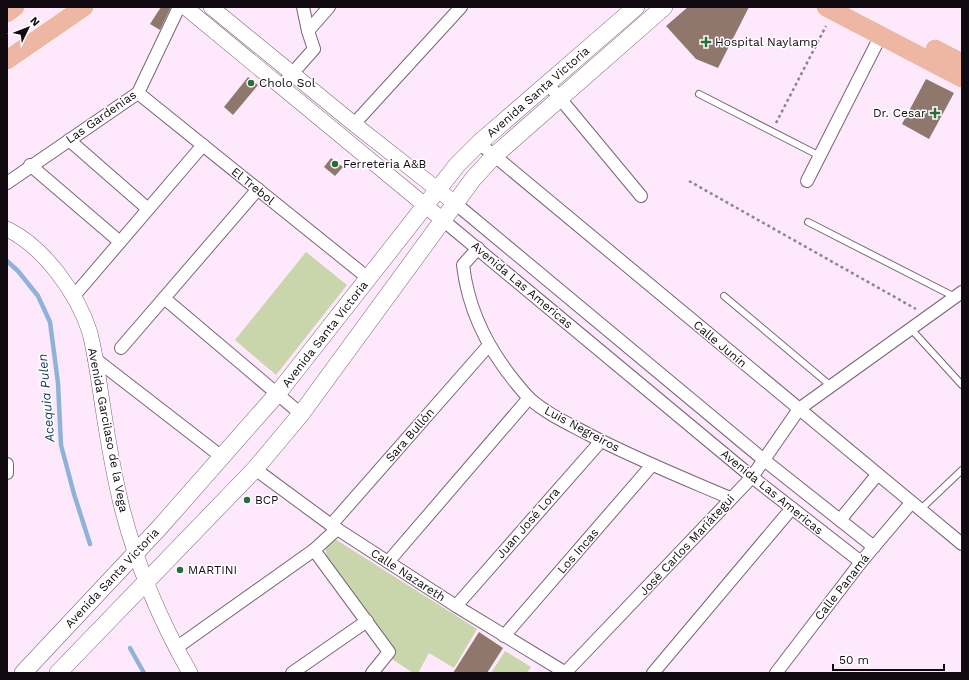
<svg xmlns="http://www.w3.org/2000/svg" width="969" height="680" font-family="'Work Sans',sans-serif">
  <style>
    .green { fill: #c9d5ab }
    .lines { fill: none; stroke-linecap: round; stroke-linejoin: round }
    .stream { stroke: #8fb3d8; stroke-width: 4.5 }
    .building { fill: #90776c }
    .service-casing { stroke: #786677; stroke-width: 8 }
    .minor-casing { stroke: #786677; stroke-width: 14 }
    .tertiary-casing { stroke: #786677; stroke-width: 16 }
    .secondary-casing { stroke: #786677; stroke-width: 18 }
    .primary-casing { stroke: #fff; stroke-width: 20 }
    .path { stroke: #918390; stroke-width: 2.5; stroke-dasharray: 3 3; stroke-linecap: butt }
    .service { stroke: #fff; stroke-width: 6 }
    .minor { stroke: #fff; stroke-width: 12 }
    .tertiary { stroke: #fff; stroke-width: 15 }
    .secondary { stroke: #fff; stroke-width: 17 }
    .primary { stroke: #eeb7a3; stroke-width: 19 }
    .poi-dot { fill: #266f3d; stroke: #fff; stroke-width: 1.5 }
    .labels { text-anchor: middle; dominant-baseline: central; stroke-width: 3; stroke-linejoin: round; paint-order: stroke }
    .poi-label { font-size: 12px; fill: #110a10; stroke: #fff; text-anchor: start }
    .street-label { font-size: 12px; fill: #110a10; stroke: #fff }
    .water-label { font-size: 13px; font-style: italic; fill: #10385c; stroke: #fff }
  </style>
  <rect width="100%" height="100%" fill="#fee9fc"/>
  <g class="green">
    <path d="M306,252L347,285L276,375L235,340Z"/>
    <path d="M335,539L477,629L454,668L429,653L418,673H413L389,657L393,646L327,556L325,547Z"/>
    <path d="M505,651L531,667L527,673H491Z"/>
  </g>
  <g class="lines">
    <g class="stream">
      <path d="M7,261L18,271L38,296L50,322L58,383L61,445L74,494L90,544"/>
      <path d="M130,648L144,673"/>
    </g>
  </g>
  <g class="building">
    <path d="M161,7H171L160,30L150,24Z"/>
    <path d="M688,7H749L718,68L696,59L666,26Z"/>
    <path d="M248,77L258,85L233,115L224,107Z"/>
    <path d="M926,79L954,93L929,139L902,124Z"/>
    <path d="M331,158L343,167L335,176L324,167Z"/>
    <path d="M479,632L503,648L487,673H453Z"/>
  </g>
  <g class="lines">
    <defs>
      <g id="service">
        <path d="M699,94L820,156"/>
        <path d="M808,222L955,297"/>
        <path d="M724,296L831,386"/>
        <path d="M911,329L962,385"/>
        <path d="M920,510L962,470"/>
      </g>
      <g id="minor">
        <path d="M308,31L329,7"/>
        <path d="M548,84L641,196"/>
        <path d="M281,86L314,49L308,31L303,7"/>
        <path d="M138,93L368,278"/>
        <path d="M354,124L461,7"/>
        <path d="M69,140L148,209"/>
        <path d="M479,143L962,544"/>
        <path d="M30,165L120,242"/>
        <path d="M807,181L881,35"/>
        <path d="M7,183L138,93L179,7"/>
        <path d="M456,204L764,460L874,547"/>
        <path d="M444,221L752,477L861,562"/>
        <path d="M478,248L463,265C468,309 488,349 516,383C520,388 525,394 530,399C546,413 565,422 584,432C631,457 681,477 730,498"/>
        <path d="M73,297L203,145"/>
        <path d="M164,298L301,414"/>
        <path d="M121,348L258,189"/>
        <path d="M94,358L222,457"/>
        <path d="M7,464V473"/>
        <path d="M255,469L331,525L456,606L566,673"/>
        <path d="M840,520L877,475"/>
        <path d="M331,525L489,345"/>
        <path d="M314,550L389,652L372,673"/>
        <path d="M388,562L529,398"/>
        <path d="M456,606L601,441"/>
        <path d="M504,636L652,465"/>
        <path d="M176,648L314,550L337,529"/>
        <path d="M292,673L367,621"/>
        <path d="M565,673L752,477L799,409L962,292"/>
        <path d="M653,673L792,508"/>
        <path d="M776,673L861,562L911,503"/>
      </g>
      <g id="tertiary">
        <path d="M185,7L444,221"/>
        <path d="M211,7L354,124L456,204"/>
        <path d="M7,229C44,247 78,294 90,333C96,357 99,383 103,408C108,441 114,475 122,508C137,566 161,622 190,673"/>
      </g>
      <g id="secondary">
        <path d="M23,673L160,527L278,393L457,165L479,143L636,7"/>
        <path d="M58,673L255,469L301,414L473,179L494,156L664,7"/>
      </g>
      <g id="primary">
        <path d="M826,7L962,78"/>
        <path d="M7,13L15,7"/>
        <path d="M935,49L962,63"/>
        <path d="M7,60L84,7"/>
      </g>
    </defs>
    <use href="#service" class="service-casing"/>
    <use href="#minor" class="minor-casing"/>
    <use href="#tertiary" class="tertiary-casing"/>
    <use href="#secondary" class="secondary-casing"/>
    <use href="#primary" class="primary-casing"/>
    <g class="path">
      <path d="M776,123L826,26"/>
      <path d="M689,181L916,309"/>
    </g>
    <use href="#service" class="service"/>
    <use href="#minor" class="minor"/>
    <use href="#tertiary" class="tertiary"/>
    <use href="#secondary" class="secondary"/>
    <use href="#primary" class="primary"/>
  </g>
  <g class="poi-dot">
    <path d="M704 36h4v4h4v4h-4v4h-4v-4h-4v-4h4z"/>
    <circle cx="251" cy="83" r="4"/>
    <path d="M933 107h4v4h4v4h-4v4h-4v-4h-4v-4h4z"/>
    <circle cx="335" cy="164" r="4"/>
    <circle cx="247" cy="500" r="4"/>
    <circle cx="180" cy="570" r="4"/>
  </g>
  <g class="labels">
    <g class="poi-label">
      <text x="715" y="42">Hospital Naylamp</text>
      <text x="259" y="83">Cholo Sol</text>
      <text x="926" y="113" text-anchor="end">Dr. Cesar</text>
      <text x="343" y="164">Ferreteria A&amp;B</text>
      <text x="255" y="500">BCP</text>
      <text x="188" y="570">MARTINI</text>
    </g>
    <g class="street-label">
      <text transform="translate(538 92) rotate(-41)">Avenida Santa Victoria</text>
      <text transform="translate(101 117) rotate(-35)">Las Gardenias</text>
      <text transform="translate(253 186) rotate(39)">El Trebol</text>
      <text transform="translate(522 285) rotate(40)">Avenida Las Americas</text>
      <text transform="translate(325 334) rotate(-52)">Avenida Santa Victoria</text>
      <text transform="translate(720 344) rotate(40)">Calle Junín</text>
      <text transform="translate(582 429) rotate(28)">Luis Negreiros</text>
      <text transform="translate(108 430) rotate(79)">Avenida Garcilaso de la Vega</text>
      <text transform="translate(410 435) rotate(-49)">Sara Bullón</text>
      <text transform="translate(772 492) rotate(39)">Avenida Las Americas</text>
      <text transform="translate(528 523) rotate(-49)">Juan José Lora</text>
      <text transform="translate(687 545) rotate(-47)">José Carlos Mariátegui</text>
      <text transform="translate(578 551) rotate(-49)">Los Incas</text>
      <text transform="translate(408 575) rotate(33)">Calle Nazareth</text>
      <text transform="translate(112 578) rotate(-47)">Avenida Santa Victoria</text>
      <text transform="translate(842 587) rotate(-52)">Calle Panamá</text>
    </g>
    <g class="water-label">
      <text transform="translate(46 398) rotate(-95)">Acequia Pulen</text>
    </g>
  </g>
  <rect width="969" height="680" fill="none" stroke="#110a10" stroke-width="16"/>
  <g transform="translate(28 28) rotate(47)" stroke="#ffffff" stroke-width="3" paint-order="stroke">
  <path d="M0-3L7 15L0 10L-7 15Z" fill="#110a10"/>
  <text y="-6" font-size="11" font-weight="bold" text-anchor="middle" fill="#110a10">N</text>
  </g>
  <path d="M833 664v6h111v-6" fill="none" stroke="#110a10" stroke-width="2"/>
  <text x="839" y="664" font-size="12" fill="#110a10" stroke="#ffffff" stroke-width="3" paint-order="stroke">50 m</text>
</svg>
